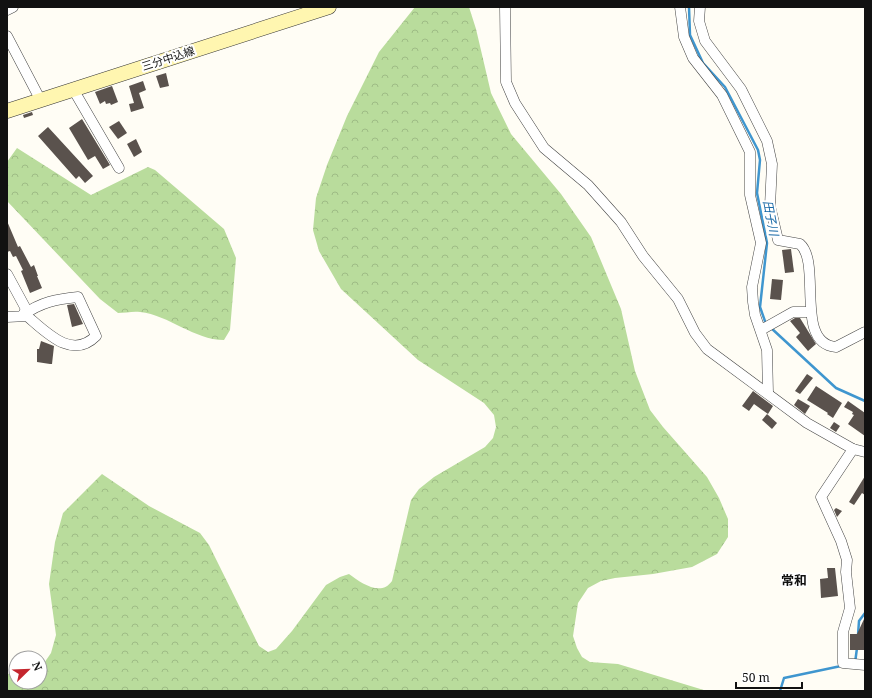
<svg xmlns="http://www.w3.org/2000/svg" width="872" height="698" font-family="'Noto Serif','Noto Sans JP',serif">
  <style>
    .forest { fill: url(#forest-crowns) }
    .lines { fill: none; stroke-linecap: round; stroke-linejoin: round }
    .stream { stroke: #3f96cf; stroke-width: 2.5 }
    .building { fill: #5a524d }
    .street-casing { stroke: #444; stroke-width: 11 }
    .secondary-casing { stroke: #333; stroke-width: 15 }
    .street { stroke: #fff; stroke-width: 10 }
    .secondary { stroke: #fff6b0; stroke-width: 14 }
    .labels { text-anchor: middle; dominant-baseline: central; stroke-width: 4; stroke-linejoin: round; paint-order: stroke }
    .street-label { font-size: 11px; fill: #111; stroke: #fff }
    .water-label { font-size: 12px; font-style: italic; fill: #1768a6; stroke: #fff }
    .quarter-label { font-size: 13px; font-weight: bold; fill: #111; stroke: #fff }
  </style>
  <defs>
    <pattern id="forest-crowns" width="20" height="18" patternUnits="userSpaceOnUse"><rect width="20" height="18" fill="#b9dc9c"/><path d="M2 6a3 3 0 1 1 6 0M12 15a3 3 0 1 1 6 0" fill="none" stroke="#9ebc85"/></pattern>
  </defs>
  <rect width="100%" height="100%" fill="#fffdf5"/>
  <g class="forest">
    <path d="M415,7H469L476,29L491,93L511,134L561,194L591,237L621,309L635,371L650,410L663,427L707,477L719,498L728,519V537L717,554L692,567L653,574L615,578L601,581L588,588L578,603L573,636L577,648L582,657L590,662L618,664L707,691H7V673L16,678V682H40V669L51,653L56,635L49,584L55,542L63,513L102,474L149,506L200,533L209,545L259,646L268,652L276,649L292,631L326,585L340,577L349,574C361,583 381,597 392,581L411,500L419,489L434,477L485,447L493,438L496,427L494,415L484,403L418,360L341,289L319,251L313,230L316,198L327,165L347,116L379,52Z"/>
    <path d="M17,148L91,195L148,167L155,170L224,229L236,258L230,330L224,340C194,340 169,315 140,312C133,311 125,313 118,313L100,299L7,201V162Z"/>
  </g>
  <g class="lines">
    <g class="stream">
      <path d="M689,7L690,35L703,63L725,87L758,150L760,160L757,193L767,243L760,307L766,324"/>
      <path d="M770,327L836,388L865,401"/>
      <path d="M858,635L859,621L865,613"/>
      <path d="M855,663L857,648"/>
      <path d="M780,691L784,678L841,666"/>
    </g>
  </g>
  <g class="building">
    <path d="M166,73L169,86L160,88L156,76Z"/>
    <path d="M143,81L146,90L139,93L144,108L131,112L129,104L134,103L129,86Z"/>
    <path d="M112,86L118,102L111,105L110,103L106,104L105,101L100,104L95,92Z"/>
    <path d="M32,112L33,115L24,118L23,115Z"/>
    <path d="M82,119L110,165L103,169L95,156L88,160L69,128Z"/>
    <path d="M119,121L127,133L118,139L109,127Z"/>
    <path d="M48,127L93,176L85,183L79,176L76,179L38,136Z"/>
    <path d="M136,139L142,152L134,157L127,144Z"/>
    <path d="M7,221L18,247L20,246L31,267L34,265L38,276H37L42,288L30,293L21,271L23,270L16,256L13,257L10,251L7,252Z"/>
    <path d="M791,249L794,272L785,273L782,250Z"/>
    <path d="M772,279L783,280L781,300L770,299Z"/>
    <path d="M74,304L83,324L72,327L67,305Z"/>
    <path d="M795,318H800L816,344L808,351L796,337L800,333L790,321Z"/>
    <path d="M41,341L54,346L52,364H50L37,362V349H39Z"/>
    <path d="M807,374L813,378L800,394L795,391Z"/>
    <path d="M816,386L842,403L833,418L827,414L828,413L807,400Z"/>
    <path d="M753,391L773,406L768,414L754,404L749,411L742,406Z"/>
    <path d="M798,399L810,406L805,414L794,405Z"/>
    <path d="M848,401L865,413V436L848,424L854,415L852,414L853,412L844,407Z"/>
    <path d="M767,414L777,423L772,429L762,420Z"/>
    <path d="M834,422L840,426L836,432L830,428Z"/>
    <path d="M865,476V495L862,493L854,505L849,502Z"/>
    <path d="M836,508L842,511L837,517L834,510Z"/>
    <path d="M827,568H835L838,596L821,598L820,579L828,578Z"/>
    <path d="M865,617L864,650H850V634H857Z"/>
  </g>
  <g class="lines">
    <defs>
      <g id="street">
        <path d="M505,7L506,82L515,103L544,148L588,185L621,222L643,256L678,299L695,333L707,349L807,423L853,449L865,452"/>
        <path d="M680,7L684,37L693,58L722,95L750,152V195L761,243L752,287L753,302L755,315L767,350L768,393"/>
        <path d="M700,7L699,21L705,41L741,89L767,141L772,164L770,206L778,240L800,244C822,263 794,344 836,347L865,332"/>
        <path d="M7,10L13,7"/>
        <path d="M7,36L40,99"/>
        <path d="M73,89L119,168"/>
        <path d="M7,274L26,309L23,315"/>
        <path d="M7,317L27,316C47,333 72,360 96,336L78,297C57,299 41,302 23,315"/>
        <path d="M761,330L793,312H810"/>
        <path d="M853,449L821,497L841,541L847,560L846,572L850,608L843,632V663L865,665"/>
      </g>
      <path id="secondary" d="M7,111L329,7"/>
    </defs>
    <use href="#street" class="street-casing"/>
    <use href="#secondary" class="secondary-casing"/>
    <use href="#street" class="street"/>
    <use href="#secondary" class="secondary"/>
  </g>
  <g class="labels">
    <g class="street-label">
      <text transform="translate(168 58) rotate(-18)">三分中込線</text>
    </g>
    <g class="water-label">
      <text transform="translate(771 218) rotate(79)">田子川</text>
    </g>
    <g class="quarter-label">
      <text x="794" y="580">常和</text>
    </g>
  </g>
  <rect width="872" height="698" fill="none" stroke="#111111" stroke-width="16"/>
  <g transform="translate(28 670) rotate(67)"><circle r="19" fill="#ffffff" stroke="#a0a0a0"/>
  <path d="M0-3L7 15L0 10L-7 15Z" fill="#c4262e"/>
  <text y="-6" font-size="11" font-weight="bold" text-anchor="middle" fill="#111111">N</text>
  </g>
  <path d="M736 682v6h66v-6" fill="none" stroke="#111111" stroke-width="2"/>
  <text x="742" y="682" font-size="12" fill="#111111" stroke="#ffffff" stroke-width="3" paint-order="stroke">50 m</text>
</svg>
